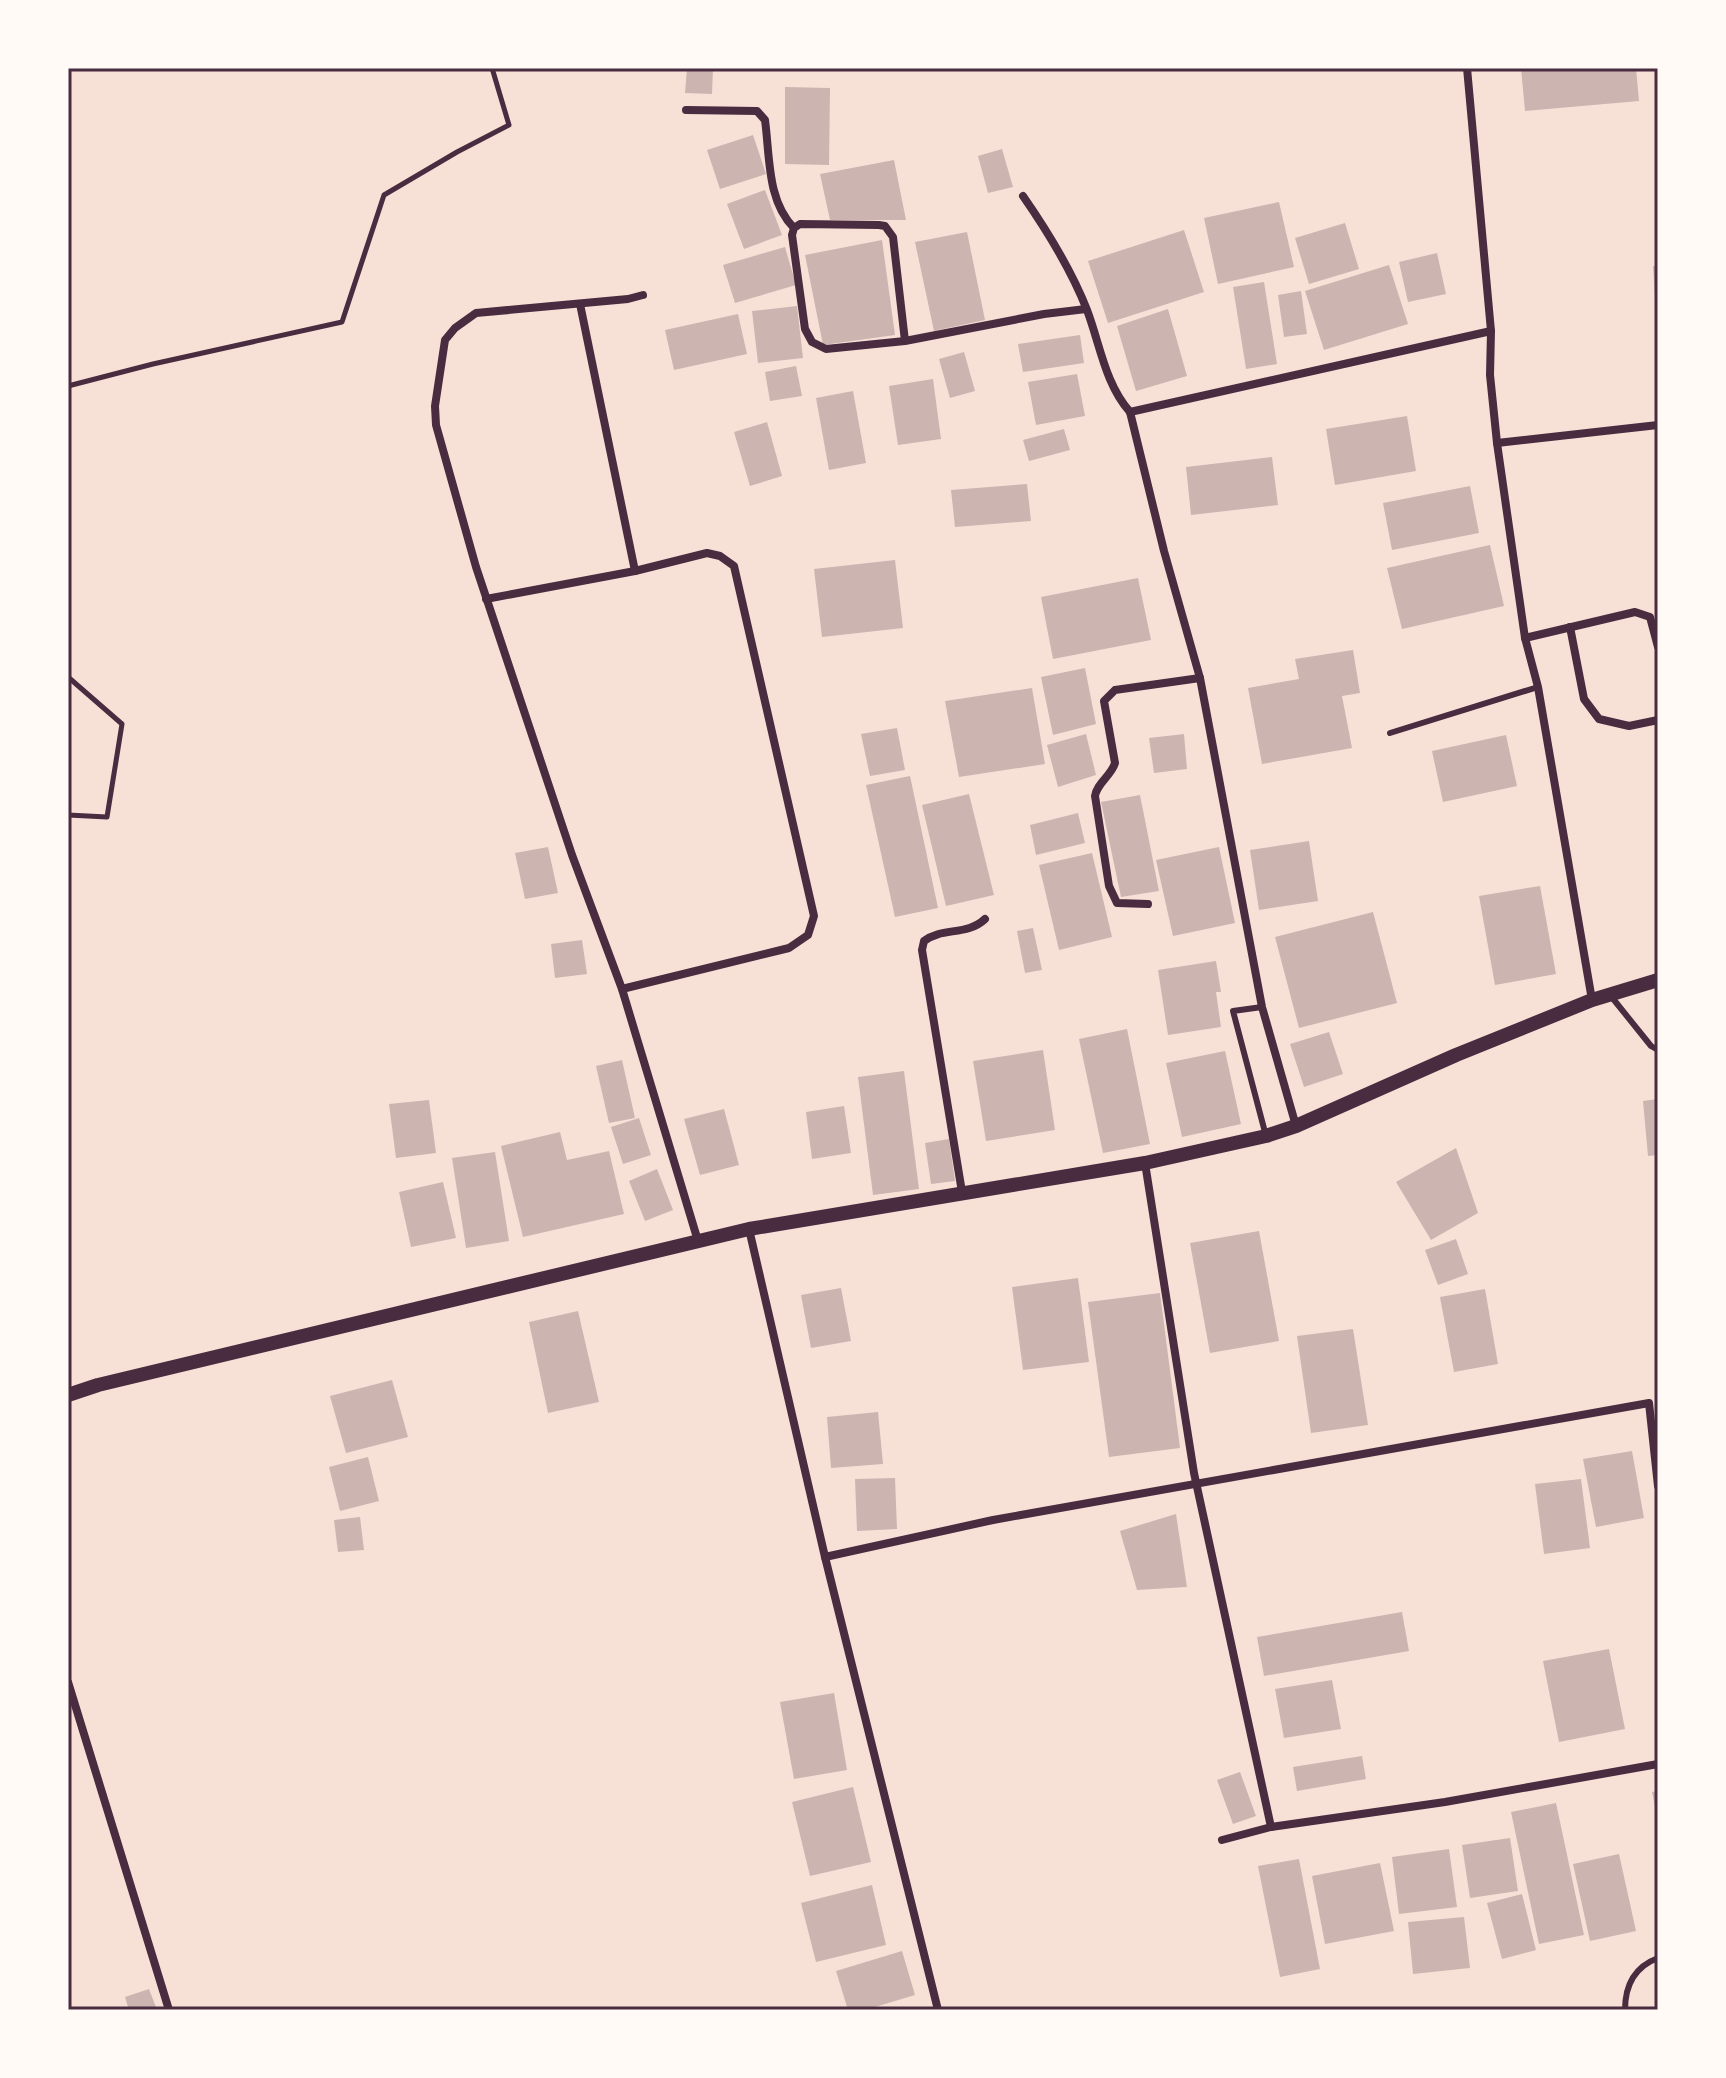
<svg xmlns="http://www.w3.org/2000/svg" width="1726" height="2078" font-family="Helvetica,sans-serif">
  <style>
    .building { fill: #ccb4b1 }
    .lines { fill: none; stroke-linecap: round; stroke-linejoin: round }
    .path { stroke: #4a2c40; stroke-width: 5 }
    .service { stroke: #4a2c40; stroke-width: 6 }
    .minor { stroke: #4a2c40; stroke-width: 8 }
    .tertiary { stroke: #4a2c40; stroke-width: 14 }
    .neatline { fill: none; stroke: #4a2c40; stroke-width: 3 }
  </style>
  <rect width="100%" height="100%" fill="#f7e1d7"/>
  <g class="building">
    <path d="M687,68H713L712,94L685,93Z"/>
    <path d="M1521,68H1636L1639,101L1525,111Z"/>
    <path d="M785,87L830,88L829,165L785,164Z"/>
    <path d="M753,135L766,174L720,189L707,150Z"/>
    <path d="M1002,149L1013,187L988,193L978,156Z"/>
    <path d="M894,160L906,220H830L820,174Z"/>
    <path d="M765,190L782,235L744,249L727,204Z"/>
    <path d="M1279,202L1294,267L1218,284L1204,218Z"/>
    <path d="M1345,223L1359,269L1309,284L1295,238Z"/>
    <path d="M1184,230L1204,292L1108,323L1088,261Z"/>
    <path d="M967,232L985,320L934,331L915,242Z"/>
    <path d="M882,240L895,335L823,345L805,255Z"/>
    <path d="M785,247L796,285L735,303L723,265Z"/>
    <path d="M1437,253L1446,294L1408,302L1399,262Z"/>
    <path d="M1389,265L1408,324L1324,350L1305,291Z"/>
    <path d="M1653,266H1658V315H1656Z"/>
    <path d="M1264,282L1277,364L1246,369L1233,287Z"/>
    <path d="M1301,291L1307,334L1284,337L1278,295Z"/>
    <path d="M797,306L803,358L758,363L752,311Z"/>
    <path d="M1168,309L1187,376L1136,391L1117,326Z"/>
    <path d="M738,314L747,354L674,370L665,330Z"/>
    <path d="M1080,335L1084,363L1023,372L1018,344Z"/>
    <path d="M964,352L975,391L950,398L939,359Z"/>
    <path d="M796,366L802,396L770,401L765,372Z"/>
    <path d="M1077,374L1085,416L1036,425L1028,382Z"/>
    <path d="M933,379L941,439L898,445L889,386Z"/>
    <path d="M853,391L866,463L829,470L816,398Z"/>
    <path d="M1407,416L1416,471L1335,485L1326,429Z"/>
    <path d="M767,422L782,476L750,486L734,432Z"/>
    <path d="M1064,429L1070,450L1029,461L1023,440Z"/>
    <path d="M1272,457L1278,505L1191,515L1186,467Z"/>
    <path d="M1027,484L1031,521L955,527L951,490Z"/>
    <path d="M1470,486L1479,533L1392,550L1383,503Z"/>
    <path d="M1490,545L1504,606L1402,629L1387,568Z"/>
    <path d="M895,560L903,628L822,637L814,569Z"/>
    <path d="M1138,578L1151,640L1053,659L1041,597Z"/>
    <path d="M1353,650L1360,693L1342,696L1352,748L1262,764L1248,688L1299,679L1295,659Z"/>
    <path d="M1085,668L1096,724L1053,735L1041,677Z"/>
    <path d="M1032,688L1045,764L959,777L945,701Z"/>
    <path d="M897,728L905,770L870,776L861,734Z"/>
    <path d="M1086,734L1096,775L1058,787L1047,745Z"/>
    <path d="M1184,734L1187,769L1154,773L1149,738Z"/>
    <path d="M1506,735L1517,786L1443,802L1432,751Z"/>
    <path d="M910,776L938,908L895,917L866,785Z"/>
    <path d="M969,794L994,895L946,906L922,805Z"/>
    <path d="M1140,795L1159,891L1121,897L1101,802Z"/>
    <path d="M1078,813L1085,843L1036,855L1030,825Z"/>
    <path d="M1309,841L1318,901L1259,910L1250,850Z"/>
    <path d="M548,847L558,893L525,899L515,853Z"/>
    <path d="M1219,847L1235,923L1173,936L1156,860Z"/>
    <path d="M1092,853L1112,937L1059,950L1039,865Z"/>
    <path d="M1540,886L1556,974L1495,985L1479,896Z"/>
    <path d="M1373,912L1397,1003L1299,1028L1275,937Z"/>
    <path d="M1033,928L1042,970L1025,973L1017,931Z"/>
    <path d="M582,940L587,974L555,978L551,944Z"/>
    <path d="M1216,961L1221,992H1216L1221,1027L1168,1035L1158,970Z"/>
    <path d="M1127,1029L1150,1144L1103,1153L1079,1039Z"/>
    <path d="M1329,1032L1343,1074L1304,1087L1290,1044Z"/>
    <path d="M1043,1050L1055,1130L986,1141L973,1061Z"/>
    <path d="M1225,1051L1241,1124L1182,1137L1166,1063Z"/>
    <path d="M622,1060L635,1118L609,1123L596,1066Z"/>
    <path d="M904,1071L919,1189L873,1195L858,1077Z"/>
    <path d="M1658,1099V1155L1648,1156L1643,1101Z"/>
    <path d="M429,1100L436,1153L396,1158L389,1104Z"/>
    <path d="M844,1106L851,1153L812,1159L806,1112Z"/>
    <path d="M724,1109L739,1165L700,1175L684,1119Z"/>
    <path d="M639,1118L651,1155L623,1164L611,1127Z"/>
    <path d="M560,1132L567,1160L609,1151L624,1214L523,1237L501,1146Z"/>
    <path d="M949,1139L955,1181L931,1184L925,1143Z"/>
    <path d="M1456,1148L1478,1213L1431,1240L1396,1182Z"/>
    <path d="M495,1152L509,1241L466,1248L452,1158Z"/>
    <path d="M657,1169L673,1210L645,1221L629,1181Z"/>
    <path d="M443,1182L456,1238L411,1247L399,1192Z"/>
    <path d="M1259,1231L1279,1341L1210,1353L1190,1243Z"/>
    <path d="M1456,1239L1468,1274L1438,1285L1425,1250Z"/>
    <path d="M1078,1278L1089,1362L1023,1370L1012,1287Z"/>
    <path d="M841,1288L851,1341L811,1348L801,1295Z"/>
    <path d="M1485,1289L1498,1364L1454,1372L1440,1297Z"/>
    <path d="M1160,1293L1180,1448L1109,1457L1088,1302Z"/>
    <path d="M578,1311L599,1402L548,1413L529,1322Z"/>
    <path d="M1353,1329L1368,1425L1311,1433L1297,1336Z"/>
    <path d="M392,1380L408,1437L346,1453L330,1396Z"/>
    <path d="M878,1412L883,1464L831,1468L827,1417Z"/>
    <path d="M1632,1451L1644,1518L1596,1527L1583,1459Z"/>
    <path d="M368,1457L379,1501L340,1511L329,1467Z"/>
    <path d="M895,1478L897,1529L857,1531L855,1479Z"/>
    <path d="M1581,1479L1590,1548L1544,1554L1535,1484Z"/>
    <path d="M1176,1514L1187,1587L1137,1590L1120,1531Z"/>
    <path d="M360,1517L364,1550L338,1552L334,1520Z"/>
    <path d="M1402,1612L1409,1651L1264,1676L1257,1637Z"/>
    <path d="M1609,1649L1625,1729L1559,1742L1543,1661Z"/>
    <path d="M1332,1680L1341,1729L1284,1738L1275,1689Z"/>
    <path d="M834,1693L847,1770L794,1779L780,1702Z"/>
    <path d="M1362,1756L1366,1779L1297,1791L1293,1767Z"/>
    <path d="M1240,1772L1256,1816L1233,1824L1217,1780Z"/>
    <path d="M853,1787L871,1862L810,1876L792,1802Z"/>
    <path d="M1658,1791V1816L1657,1817L1652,1792Z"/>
    <path d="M1556,1803L1584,1935L1539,1944L1511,1812Z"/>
    <path d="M1510,1838L1518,1891L1470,1898L1462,1845Z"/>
    <path d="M1449,1849L1457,1907L1399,1914L1392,1857Z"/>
    <path d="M1619,1854L1636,1931L1590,1941L1573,1864Z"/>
    <path d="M1299,1859L1320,1969L1280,1977L1258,1866Z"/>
    <path d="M1380,1863L1394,1931L1325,1944L1312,1876Z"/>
    <path d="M872,1885L886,1945L816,1962L801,1903Z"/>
    <path d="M1522,1894L1536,1950L1502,1959L1487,1903Z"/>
    <path d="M1464,1917L1470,1968L1413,1974L1408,1922Z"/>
    <path d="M902,1951L915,1995L865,2010H848L836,1971Z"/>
    <path d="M149,1989L157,2010H129L125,1997Z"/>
  </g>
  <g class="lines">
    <g class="path">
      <path d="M68,386L153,364L342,322L384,195L457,152L509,125L492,68"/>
      <path d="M68,677L122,724L107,817L68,815"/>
    </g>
    <g class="service">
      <path d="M1390,733L1538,687"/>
      <path d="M1610,995L1651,1046L1658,1050"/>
      <path d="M1262,1007L1233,1011L1266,1136"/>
      <path d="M1625,2010C1625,1986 1634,1967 1658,1958"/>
    </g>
    <g class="minor">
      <path d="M1467,68L1491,331L1490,375L1497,443L1525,638L1538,687L1592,1000"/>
      <path d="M686,110L757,111L765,120C770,157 767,201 794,228"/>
      <path d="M1023,196C1048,232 1071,269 1087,310C1100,344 1105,384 1130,412L1164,551L1200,678L1262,1007L1296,1126"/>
      <path d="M643,295L628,299L476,313L455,328L445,340L435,406L436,425L476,567L572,855L622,989L698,1241"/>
      <path d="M580,304L635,571"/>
      <path d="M905,341L893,237L885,226L879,225L800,224L794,228L792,235L805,329L812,342L826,349L905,341L1044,314L1086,309"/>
      <path d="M1130,412L1491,331"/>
      <path d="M1497,443L1658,425"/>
      <path d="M486,599L635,571L707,553L720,556L734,566L814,916L808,935L789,948L622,989"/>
      <path d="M1570,627L1584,699L1599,719L1629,726L1658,720"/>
      <path d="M1525,638L1635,612L1650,617L1658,647"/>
      <path d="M1148,904L1117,903L1109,886L1095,796C1097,783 1111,776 1115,763L1104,701L1115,690L1200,678"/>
      <path d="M1145,1163L1194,1473L1271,1827"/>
      <path d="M962,1192L922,950L924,941C942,927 967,936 985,919"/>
      <path d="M749,1229L825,1557L938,2010"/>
      <path d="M825,1557L993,1520L1649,1403L1658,1486"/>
      <path d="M68,1682L169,2010"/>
      <path d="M1222,1840L1271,1827L1445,1802L1658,1764"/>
    </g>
    <path class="tertiary" d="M68,1395L98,1385L749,1229L1145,1163L1266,1136L1296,1126L1456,1055L1592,1000L1658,980"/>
  </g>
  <rect width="1726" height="2078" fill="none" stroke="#fffaf5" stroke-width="140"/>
  <rect x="70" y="70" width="1586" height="1938" class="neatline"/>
</svg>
